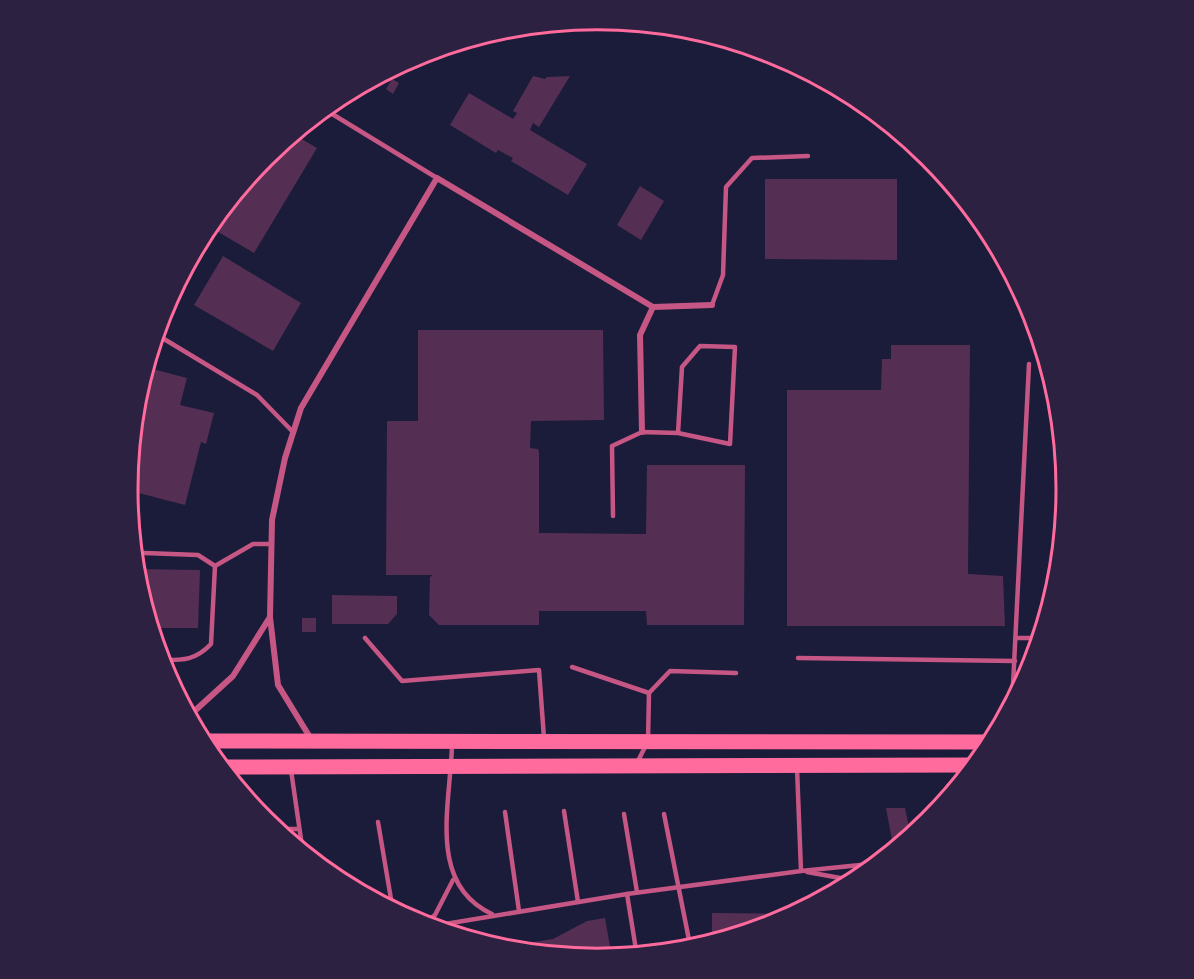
<svg xmlns="http://www.w3.org/2000/svg" width="1194" height="979" font-family="Roboto,sans-serif">
  <style>
    .building { fill: #542f53 }
    .lines { fill: none; stroke-linecap: round; stroke-linejoin: round }
    .service { stroke: #c65784; stroke-width: 4.5 }
    .minor { stroke: #c65784; stroke-width: 6 }
    .primary { stroke: #ff6b9d; stroke-width: 15 }
    .rim { fill: none; stroke: #ff6b9d; stroke-width: 3 }
  </style>
  <rect width="100%" height="100%" fill="#1b1b3a"/>
  <g class="building">
    <path d="M533,76L545,79L547,77L570,76L539,127L533,123L530,130L587,164L568,195L511,161L513,158L498,150L496,153L450,125L469,93L513,119L517,113L513,111Z"/>
    <path d="M392,79L399,83L393,94L386,89Z"/>
    <path d="M293,134L317,148L254,253L208,226L265,157Z"/>
    <path d="M765,179H897V260L765,259Z"/>
    <path d="M640,186L664,201L641,240L617,225Z"/>
    <path d="M223,256L301,303L273,351L194,305Z"/>
    <path d="M418,330H603L604,420L531,421L530,448L538,449L539,452V533L646,534L647,465H745L744,625H647L646,611H539V625H439L429,615L430,577L433,575H386L387,421H418Z"/>
    <path d="M891,345H970L968,574L1003,576L1005,626H787V390H881L882,359H891Z"/>
    <path d="M145,367L187,378L180,405L214,413L206,444L201,442L185,505L127,490L136,397Z"/>
    <path d="M131,528H136V564H134Z"/>
    <path d="M135,569L200,570L198,628H150Z"/>
    <path d="M332,595L397,596V614L388,624H332Z"/>
    <rect x="302" y="618" width="14" height="14"/>
    <path d="M886,808H905L910,832H917L894,851Z"/>
    <path d="M712,913L796,914L777,924L712,943Z"/>
    <path d="M605,918L612,958L597,960L498,948L553,939L587,921Z"/>
  </g>
  <g class="lines">
    <g class="service">
      <path d="M324,109L437,178"/>
      <path d="M712,305L723,275L726,187L752,158L808,156"/>
      <path d="M154,340L164,339L257,395L293,432"/>
      <path d="M613,516L612,446L642,432L678,433L730,444L735,347L700,346L682,367L678,433"/>
      <path d="M145,553L198,555L215,566"/>
      <path d="M365,638L402,681L539,670L544,738"/>
      <path d="M1016,638H1041"/>
      <path d="M798,658L1015,661"/>
      <path d="M160,660C182,660 195,661 211,644L215,566L253,544H272"/>
      <path d="M572,667L649,693"/>
      <path d="M1012,705L1029,364"/>
      <path d="M452,744C451,802 426,884 492,914"/>
      <path d="M637,763L648,741L649,693L670,671L736,673"/>
      <path d="M291,770L303,853"/>
      <path d="M564,811L578,902"/>
      <path d="M505,812L519,911"/>
      <path d="M624,814L637,892"/>
      <path d="M664,814L691,950"/>
      <path d="M378,822L393,911"/>
      <path d="M922,828V820H931"/>
      <path d="M274,829H299"/>
      <path d="M801,871L880,863"/>
      <path d="M807,872L857,881"/>
      <path d="M627,894L637,956"/>
      <path d="M422,925L435,915L453,880"/>
      <path d="M427,927L627,894L801,871L797,768"/>
    </g>
    <g class="minor">
      <path d="M642,432L640,335L653,307L712,305"/>
      <path d="M270,617L272,520L285,458L301,408L437,178L653,307"/>
      <path d="M188,717L233,676L270,617L278,685L311,739"/>
    </g>
    <g class="primary">
      <path d="M201,741L993,742"/>
      <path d="M219,767L976,765"/>
    </g>
  </g>
  <path d="M0 0H1194V979H0ZM138 489a459 459 0 1 1 918 0a459 459 0 1 1-918 0Z" fill="#2d2142" fill-rule="evenodd"/>
  <path class="rim" d="M138 489a459 459 0 1 1 918 0a459 459 0 1 1-918 0Z"/>
</svg>
